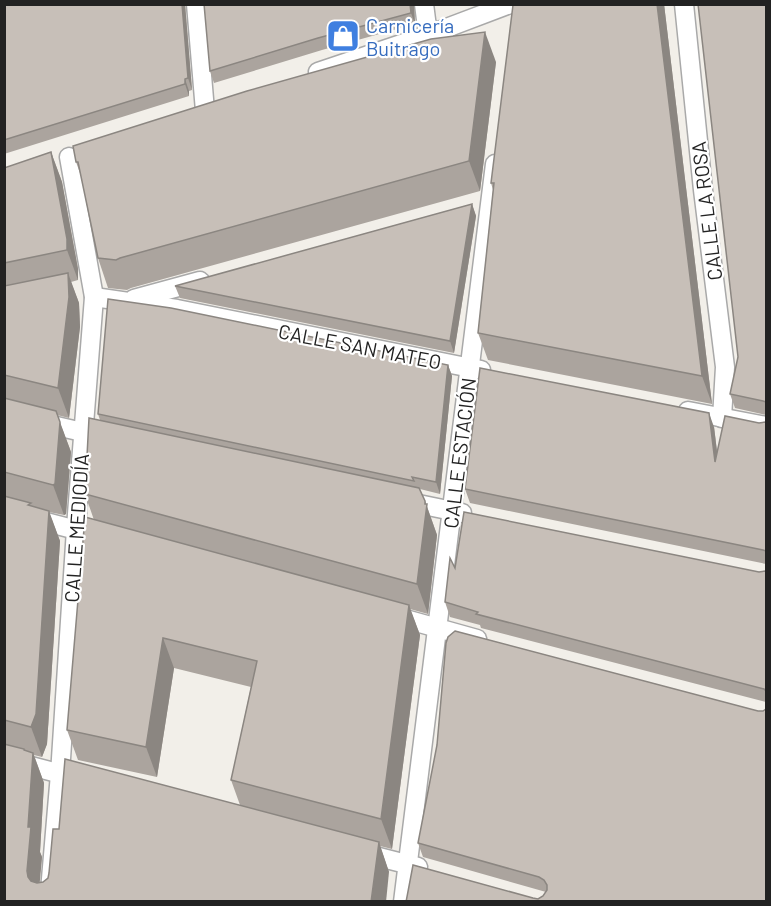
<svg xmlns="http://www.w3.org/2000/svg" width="771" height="906" font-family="Barlow,sans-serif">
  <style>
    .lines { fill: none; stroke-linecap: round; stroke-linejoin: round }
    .street-casing { stroke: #a9a9a9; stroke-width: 21 }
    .street { stroke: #fff; stroke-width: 18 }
    .wall { fill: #aba49e }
    .shaded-wall { fill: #8b8681 }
    .building { fill: #c7bfb8; stroke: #8b8681; stroke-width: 1.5 }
    .labels { text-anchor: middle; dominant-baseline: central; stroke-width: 4.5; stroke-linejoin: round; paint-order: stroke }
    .shop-label { font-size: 20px; fill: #366cbe; stroke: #fff; text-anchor: start }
    .street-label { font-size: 20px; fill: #222; stroke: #fff }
  </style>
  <rect width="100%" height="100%" fill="#f2efe9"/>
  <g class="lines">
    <defs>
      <g id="street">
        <path d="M196,4L205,111"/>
        <path d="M424,4L428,35"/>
        <path d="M684,4L703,190L725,367L722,418"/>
        <path d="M318,72L428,35L510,4"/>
        <path d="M94,297L177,309L481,370"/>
        <path d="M134,299L200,281"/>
        <path d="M688,411L766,426"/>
        <path d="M4,414L113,439"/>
        <path d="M404,501L462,513"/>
        <path d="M4,511L107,538"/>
        <path d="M391,615L477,639"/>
        <path d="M4,759L69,776"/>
        <path d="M363,853L418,867"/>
        <path d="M49,902L60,774L77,514L94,297L69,157"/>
        <path d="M403,902L495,164"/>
      </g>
    </defs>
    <use href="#street" class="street-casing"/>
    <use href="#street" class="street"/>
  </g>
  <g class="wall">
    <path d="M4,4H185L192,90L189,91V96L4,154Z"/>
    <path d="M414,4L415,24L322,50L214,83L210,71Z"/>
    <path d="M664,4L712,404L488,360L478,333L493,190L491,183Z"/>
    <path d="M766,4V415L735,408L730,394L738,357Z"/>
    <path d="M496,62L480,191L131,288L127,290L108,288L98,258L81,176L76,162Z"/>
    <path d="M51,152L62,182L78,269V280L71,282L79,303L80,327L69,418L57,415L71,452L66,514L64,515L49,512L60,541L47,744L42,757L34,755L44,783L40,852L42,857L39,882H43L48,878L59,829L240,805L231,780L251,687L174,668L157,777L78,760L67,730L94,520L85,494L100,420L98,414L448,365L452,376L440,494L420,489L425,501L437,535L428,614L410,609L420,635L392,849L380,846L389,872L4,902V168Z"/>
    <path d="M472,204L476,216L454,353L180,298L175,286Z"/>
    <path d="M766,421V564L470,503L465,489L714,427L717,451L759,423L765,422Z"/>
    <path d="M455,568L759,572L765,571L766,570V702L481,628L480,625L450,617L445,602Z"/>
    <path d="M455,631L758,711H763L766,709V902H406L413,865L533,898L538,899L543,896L546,892L423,857L418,843L437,745L446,643L448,637Z"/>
  </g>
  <g class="shaded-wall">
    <path d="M182,4H185L192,90L188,78Z"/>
    <path d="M410,4H414L415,24L411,13Z"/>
    <path d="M657,4H664L712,404L702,376Z"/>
    <path d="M485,32L496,62L480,191L469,161Z"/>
    <path d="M185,79L189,91V96L185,84Z"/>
    <path d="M51,152L62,182L78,269V280L67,250Z"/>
    <path d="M472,204L476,216L454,353L450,341Z"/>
    <path d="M68,273L79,303L80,327L69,418L58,388Z"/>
    <path d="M448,365L452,376L440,494L436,482Z"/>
    <path d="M709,413L714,427L720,476L715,462Z"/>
    <path d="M60,422L71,452L66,514L64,515L53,485Z"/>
    <path d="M425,501L437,535L428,614L417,584Z"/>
    <path d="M49,511L60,541L47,744L42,757L31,727Z"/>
    <path d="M409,605L420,635L392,849L381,819Z"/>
    <path d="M163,638L174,668L157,777L146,747Z"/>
    <path d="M24,749L32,770L33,753L44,783L40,852L42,857L38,902L28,877L27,871L28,827Z"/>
    <path d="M379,842L389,872L386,902H371Z"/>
  </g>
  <g class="building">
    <path d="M4,4H182L188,78L185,79V84L4,140Z"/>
    <path d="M204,4H410L411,13L318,38L210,71Z"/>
    <path d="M514,4H657L702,376L478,333L494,183H491L513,5Z"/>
    <path d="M698,4H766V402L763,401L730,394L738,357Z"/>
    <path d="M485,32L469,161L120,258L116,260L98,258L78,162H76L73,146L247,91L431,39Z"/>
    <path d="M51,152L67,239V250L4,263V168Z"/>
    <path d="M472,204L450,341L175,286Z"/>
    <path d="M68,273L69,297L58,388L4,375V286Z"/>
    <path d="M108,299L171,308L448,365L436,482L412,477L414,481L98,414Z"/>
    <path d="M480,368L709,413L715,462L725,416L759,423L765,422L766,421V551L763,550L465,489Z"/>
    <path d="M4,398L56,411L60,422L55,484L53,485L4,472Z"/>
    <path d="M89,418L419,488L425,501V504H427L417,584L85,494Z"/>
    <path d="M4,496L31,503L28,505L49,511L36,714L31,727L4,720Z"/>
    <path d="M464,512L759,572L765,571L766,570V691L764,689L476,614L478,612L445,602L450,558L455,568Z"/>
    <path d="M85,517L409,605L381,819L231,780L257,661L163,638L146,747L67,730Z"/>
    <path d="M455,631L758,711H763L766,709V902H406L413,865L533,898L538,899L543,896L547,890V885L544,880L539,877L418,843L437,745L446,643L448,637Z"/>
    <path d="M4,744L24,749V750L33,753L28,827H31L27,871L28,877L31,881L37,883L43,882L48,878L49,873L53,829H59L65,759L379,842L371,902H4Z"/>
  </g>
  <defs>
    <symbol id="shop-square" viewBox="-11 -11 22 22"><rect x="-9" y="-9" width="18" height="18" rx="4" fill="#3f7fe0" stroke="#fff"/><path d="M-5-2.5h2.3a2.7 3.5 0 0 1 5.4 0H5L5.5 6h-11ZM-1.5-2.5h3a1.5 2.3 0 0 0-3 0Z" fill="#fff"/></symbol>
  </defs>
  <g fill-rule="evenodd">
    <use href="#shop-square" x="324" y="17" width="38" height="38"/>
  </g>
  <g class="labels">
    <g class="shop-label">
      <text x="366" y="25">Carnicería<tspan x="366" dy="23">Buitrago</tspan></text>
    </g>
    <g class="street-label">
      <text transform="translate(706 211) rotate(-97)">CALLE LA ROSA</text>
      <text transform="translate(360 346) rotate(11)">CALLE SAN MATEO</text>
      <text transform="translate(459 453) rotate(-83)">CALLE ESTACIÓN</text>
      <text transform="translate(76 528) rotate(-86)">CALLE MEDIODÍA</text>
    </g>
  </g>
  <rect width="771" height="906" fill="none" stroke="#222222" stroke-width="12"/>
</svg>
